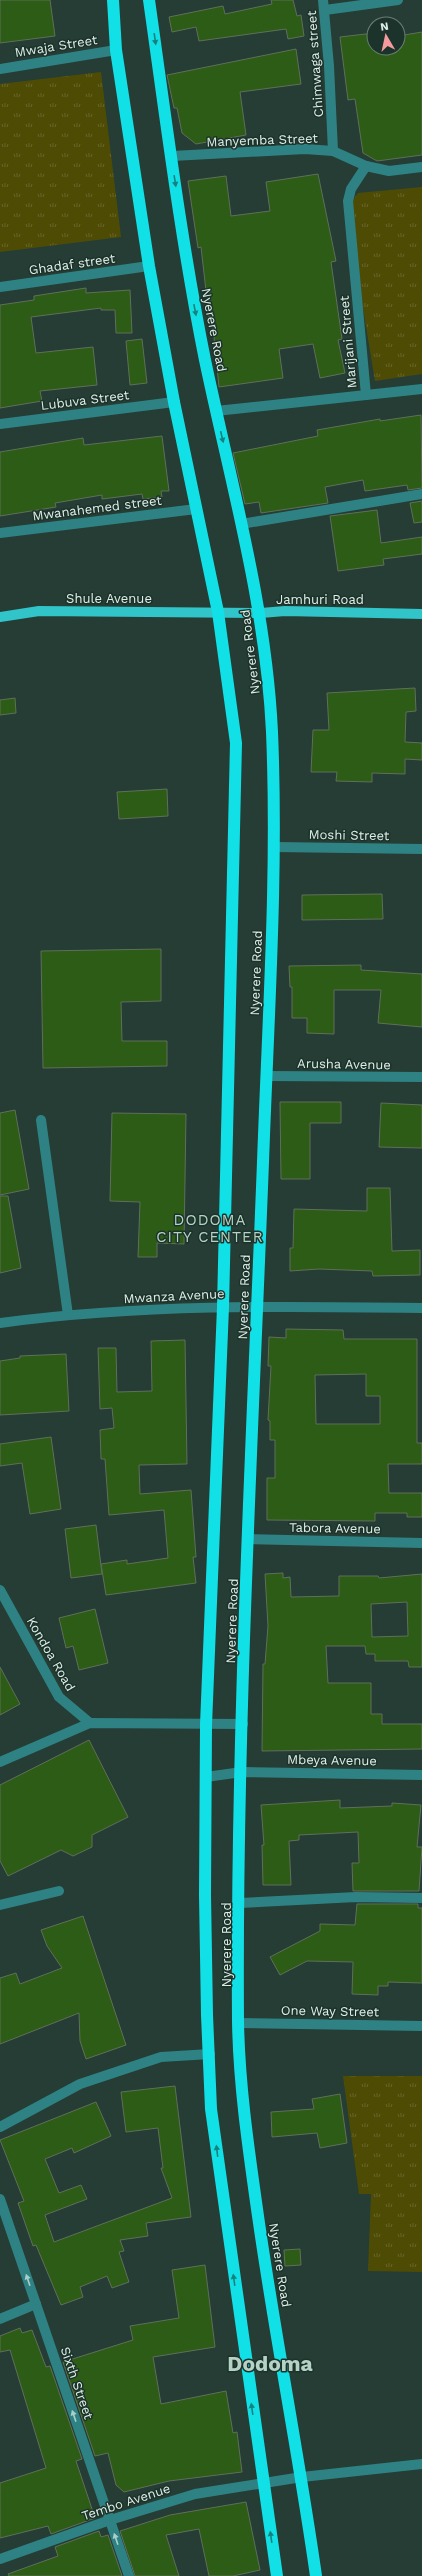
<svg xmlns="http://www.w3.org/2000/svg" width="422" height="2576" font-family="'Work Sans',sans-serif">
  <style>
    .grass { fill: url(#grass-tufts) }
    .building { fill: #2c5c15; stroke: #606f5b; fill-rule: evenodd }
    .lines { fill: none; stroke-linecap: round; stroke-linejoin: round }
    .minor { stroke: #2f8284; stroke-width: 10 }
    .major { stroke: #31c5c9; stroke-width: 10 }
    .highway { stroke: #11e1e6; stroke-width: 12 }
    .oneway { fill: #16817f }
    .oneway2 { fill: #abceca }
    .labels { text-anchor: middle; dominant-baseline: central; stroke-width: 3; stroke-linejoin: round; paint-order: stroke }
    .street-label { font-size: 13px; fill: #e0eee8; stroke: #1b332a }
    .quarter-label { font-size: 15px; letter-spacing: 1px; fill: #b6d2c6; stroke: #1b332a }
    .town-label { font-size: 21px; font-weight: bold; fill: #b6d2c6; stroke: #1b332a }
  </style>
  <defs>
    <pattern id="grass-tufts" width="24" height="20" patternUnits="userSpaceOnUse"><rect width="24" height="20" fill="#4e4b05"/><path d="M3 7l-1-3M5 7V3M7 7l1-3M15 17l-1-3M17 17v-4M19 17l1-3" fill="none" stroke="#676529"/></pattern>
  </defs>
  <rect width="100%" height="100%" fill="#253d34"/>
  <g class="grass">
    <path d="M101,72L121,237L0,252V84Z"/>
    <path d="M422,187V374L375,381L352,241V201L358,193Z"/>
    <path d="M343,2076H422V2272L368,2271L371,2194H359Z"/>
  </g>
  <g class="building">
    <path d="M0,0H50L55,36L0,43Z"/>
    <path d="M271,0H293L297,16L301,15L304,36L288,39L286,29L199,41L196,27L172,32L169,17L223,6L225,14L272,4Z"/>
    <path d="M422,32V155L377,161L363,153L355,99L348,100L340,37L374,33V48H398V36Z"/>
    <path d="M296,49L301,84L240,92L246,135L196,144L182,133L177,108H174L167,75Z"/>
    <path d="M318,174L336,261L331,262L342,339L338,340L345,373L320,378L313,344L279,349L283,378L219,387L212,317H209L201,247L198,248L188,181L226,176L231,216L270,211L266,182Z"/>
    <path d="M86,288V293L130,290L132,333H116L115,310H101V308L31,317L36,353L93,347L97,385L40,391L42,401L0,408V305L34,300V296Z"/>
    <path d="M142,339L147,383L130,385L126,341Z"/>
    <path d="M421,415L422,488L408,490L407,485L365,491L363,480L325,487L328,503L261,513L259,502L245,504L233,453L318,436L317,430L380,419V421Z"/>
    <path d="M162,436L169,491H161L162,497L143,499L142,494L102,499V495L55,503L56,507L0,516V452L83,438L84,445Z"/>
    <path d="M422,501V522L414,523L410,503Z"/>
    <path d="M377,510L381,543L422,537V554L383,559L384,565L338,571L330,516Z"/>
    <path d="M415,688L416,711L406,712L405,742L422,743V760L405,759V774L372,773V782L336,781L337,772H311L313,730H329L327,693Z"/>
    <path d="M15,698L16,713L0,715V700Z"/>
    <path d="M167,789L168,816L119,819L117,792Z"/>
    <path d="M382,894L383,919L302,920V895Z"/>
    <path d="M161,949V1001L121,1002L122,1041H167V1066L43,1068L41,951Z"/>
    <path d="M361,965V970L422,974V1027L378,1023L381,990H334V1034L307,1033V1018H292V987H290L289,966Z"/>
    <path d="M280,1102H341V1123H310V1179H281Z"/>
    <path d="M381,1103L422,1105V1148L379,1147Z"/>
    <path d="M15,1110L29,1189L0,1195V1113Z"/>
    <path d="M112,1113L186,1114L184,1244L157,1243V1257H138L140,1202L110,1201Z"/>
    <path d="M367,1188H390L392,1251L420,1250V1275L373,1276L372,1271L319,1269L290,1271V1248H293L294,1209L367,1211Z"/>
    <path d="M0,1196H8L21,1268L0,1273Z"/>
    <path d="M286,1329L343,1330L344,1339H417V1443H422V1464H388L389,1493H422V1517H407V1513H375V1521L267,1520V1478H275V1440H270V1421L268,1420L271,1366H268L269,1337L286,1338ZM366,1374V1396H380V1424H316L315,1375Z"/>
    <path d="M185,1340L187,1464L139,1465L140,1494L191,1490L196,1557H193L196,1583L106,1595L101,1564L127,1560V1564L168,1558L164,1510L109,1515L105,1459H101L100,1430L114,1428L112,1408L100,1409L98,1348H116L117,1392L152,1391L151,1341Z"/>
    <path d="M66,1354L69,1411L0,1415V1361L20,1358V1356Z"/>
    <path d="M51,1437L61,1509L30,1514L22,1463L0,1466V1444Z"/>
    <path d="M96,1525L102,1574L71,1578L65,1529Z"/>
    <path d="M283,1573V1578L290,1577L291,1597L339,1596V1576H378L379,1578L422,1574V1667H409L408,1661H375V1654H366L365,1646H326L328,1683H371V1714H382V1724H422V1749L262,1751L263,1664H265L268,1626L265,1574ZM407,1602L408,1636L372,1637L371,1604Z"/>
    <path d="M95,1609L108,1663L79,1670L73,1646L66,1648L59,1618Z"/>
    <path d="M0,1667L20,1704L0,1715Z"/>
    <path d="M89,1740L128,1817L92,1835V1847L73,1856L61,1850L8,1876L0,1861V1785Z"/>
    <path d="M340,1800V1808L392,1806V1803L421,1805L417,1847H422L419,1891H353L352,1863H359L358,1832L299,1835V1840L289,1841L291,1885H263L262,1845H264L261,1805Z"/>
    <path d="M357,1904H418V1908H422V1983L388,1982V1986H378V1995L352,1994L353,1962L307,1961L280,1975L270,1957L320,1931V1924L355,1925Z"/>
    <path d="M83,1916L126,2045L86,2059L80,2041L79,2013L0,2044V1978L16,1973L20,1984L62,1968L47,1946L41,1930Z"/>
    <path d="M175,2086L191,2217L146,2223L148,2236L120,2240L124,2251L119,2252L129,2282L112,2288L107,2276L80,2287L83,2297L61,2305L36,2245L33,2246L18,2203L24,2201L0,2140L96,2102L111,2136L74,2153L72,2148L45,2159L59,2193L81,2185L87,2199L45,2215L54,2242L172,2198L161,2168H163L158,2128L126,2132L121,2092Z"/>
    <path d="M340,2094L347,2143L320,2148L317,2133L272,2137L271,2112L314,2109L312,2099Z"/>
    <path d="M300,2249L301,2265L285,2266L284,2250Z"/>
    <path d="M205,2265L215,2347L153,2357L161,2404L226,2391L233,2433L237,2432L242,2472L169,2481L124,2492L116,2485L108,2453L95,2456L63,2362L133,2340L130,2326L179,2318L172,2270Z"/>
    <path d="M20,2328L22,2333L32,2330L46,2367L50,2366L82,2459L76,2461L95,2518L51,2534L48,2526L0,2538V2483L46,2468L10,2350L0,2352V2336Z"/>
    <path d="M246,2502L260,2570L233,2576H209L199,2529L166,2535L179,2576H135L120,2531L170,2515Z"/>
    <path d="M99,2531L101,2537L108,2535L122,2576H9L8,2574L58,2556L55,2547Z"/>
  </g>
  <g class="lines">
    <g class="minor">
      <path d="M323,0L329,66L333,151"/>
      <path d="M325,10L398,0"/>
      <path d="M0,69L116,50"/>
      <path d="M172,156L305,149L333,151L366,166L389,171L422,167"/>
      <path d="M0,287L149,266"/>
      <path d="M366,395L422,389"/>
      <path d="M216,411L366,395L348,201L351,189L366,166"/>
      <path d="M0,424L174,402"/>
      <path d="M241,524L422,494"/>
      <path d="M0,533L196,509"/>
      <path d="M275,847L422,849"/>
      <path d="M266,1076L422,1077"/>
      <path d="M41,1120L68,1315"/>
      <path d="M0,1323C140,1304 281,1306 422,1308"/>
      <path d="M248,1539L422,1543"/>
      <path d="M0,1590L59,1697L90,1723"/>
      <path d="M0,1762L90,1723L243,1724"/>
      <path d="M206,1777L242,1772L422,1775"/>
      <path d="M240,1903L356,1897L422,1898"/>
      <path d="M0,1905L59,1891"/>
      <path d="M238,2023L422,2026"/>
      <path d="M0,2127L80,2084L161,2057L210,2054"/>
      <path d="M0,2199L129,2576"/>
      <path d="M0,2319L36,2304"/>
      <path d="M0,2559L110,2520L195,2494L302,2477L422,2464"/>
    </g>
    <path class="major" d="M0,617L39,611L261,613L285,611L422,614"/>
    <g class="highway">
      <path d="M113,0L116,50L149,266L174,402L218,612L236,743L223,1307L206,1725L205,1895L207,2015L211,2109L277,2576"/>
      <path d="M149,0C166,120 181,241 205,360C231,484 266,605 272,732C278,875 268,1019 263,1162C252,1448 236,1735 238,2021C239,2086 249,2152 258,2216C275,2336 299,2456 316,2576"/>
    </g>
  </g>
  <defs><path id="oneway-solid" d="M-6-.8H1V-3.2L6.5 0L1 3.2V.8H-6Z"/></defs>
  <g class="oneway">
    <use href="#oneway-solid" transform="translate(155 39) rotate(82)"/>
    <use href="#oneway-solid" transform="translate(175 181) rotate(81)"/>
    <use href="#oneway-solid" transform="translate(195 310) rotate(79)"/>
    <use href="#oneway-solid" transform="translate(222 437) rotate(77)"/>
    <use href="#oneway-solid" transform="translate(217 2151) rotate(-97)"/>
    <use href="#oneway-solid" transform="translate(234 2280) rotate(-98)"/>
    <use href="#oneway-solid" transform="translate(252 2409) rotate(-98)"/>
    <use href="#oneway-solid" transform="translate(271 2537) rotate(-98)"/>
  </g>
  <g class="oneway2">
    <use href="#oneway-solid" transform="translate(28 2280) rotate(-109)"/>
    <use href="#oneway-solid" transform="translate(74 2416) rotate(-109)"/>
    <use href="#oneway-solid" transform="translate(116 2539) rotate(-109)"/>
  </g>
  <g class="labels">
    <g class="street-label">
      <text transform="translate(56 46) rotate(-9)">Mwaja Street</text>
      <text transform="translate(315 64) rotate(-94)">Chimwaga street</text>
      <text transform="translate(262 140) rotate(-2)">Manyemba Street</text>
      <text transform="translate(72 264) rotate(-8)">Ghadaf street</text>
      <text transform="translate(214 330) rotate(79)">Nyerere Road</text>
      <text transform="translate(348 342) rotate(-95)">Marijani Street</text>
      <text transform="translate(85 400) rotate(-7)">Lubuva Street</text>
      <text transform="translate(97 508) rotate(-7)">Mwanahemed street</text>
      <text x="109" y="598">Shule Avenue</text>
      <text x="320" y="599">Jamhuri Road</text>
      <text transform="translate(250 652) rotate(-97)">Nyerere Road</text>
      <text transform="translate(349 835) rotate(1)">Moshi Street</text>
      <text transform="translate(256 973) rotate(-88)">Nyerere Road</text>
      <text transform="translate(344 1064) rotate(1)">Arusha Avenue</text>
      <text transform="translate(174 1296) rotate(-3)">Mwanza Avenue</text>
      <text transform="translate(244 1297) rotate(-88)">Nyerere Road</text>
      <text transform="translate(335 1528) rotate(1)">Tabora Avenue</text>
      <text transform="translate(232 1621) rotate(-88)">Nyerere Road</text>
      <text transform="translate(51 1654) rotate(60)">Kondoa Road</text>
      <text transform="translate(332 1760) rotate(1)">Mbeya Avenue</text>
      <text transform="translate(226 1945) rotate(-90)">Nyerere Road</text>
      <text transform="translate(330 2011) rotate(1)">One Way Street</text>
      <text transform="translate(280 2265) rotate(81)">Nyerere Road</text>
      <text transform="translate(77 2383) rotate(71)">Sixth Street</text>
      <text transform="translate(126 2502) rotate(-18)">Tembo Avenue</text>
    </g>
    <g class="quarter-label">
      <text x="210" y="1220">DODOMA<tspan x="210" dy="17">CITY CENTER</tspan></text>
    </g>
    <g class="town-label">
      <text x="270" y="2363">Dodoma</text>
    </g>
  </g>
  <g transform="translate(386 36) rotate(351)"><circle r="19" fill="#1b332a" stroke="#6a7e76"/>
  <path d="M0-3L7 15L0 10L-7 15Z" fill="#f59b9e"/>
  <text y="-6" font-size="11" font-weight="bold" text-anchor="middle" fill="#e0eee8">N</text>
  </g>
</svg>
